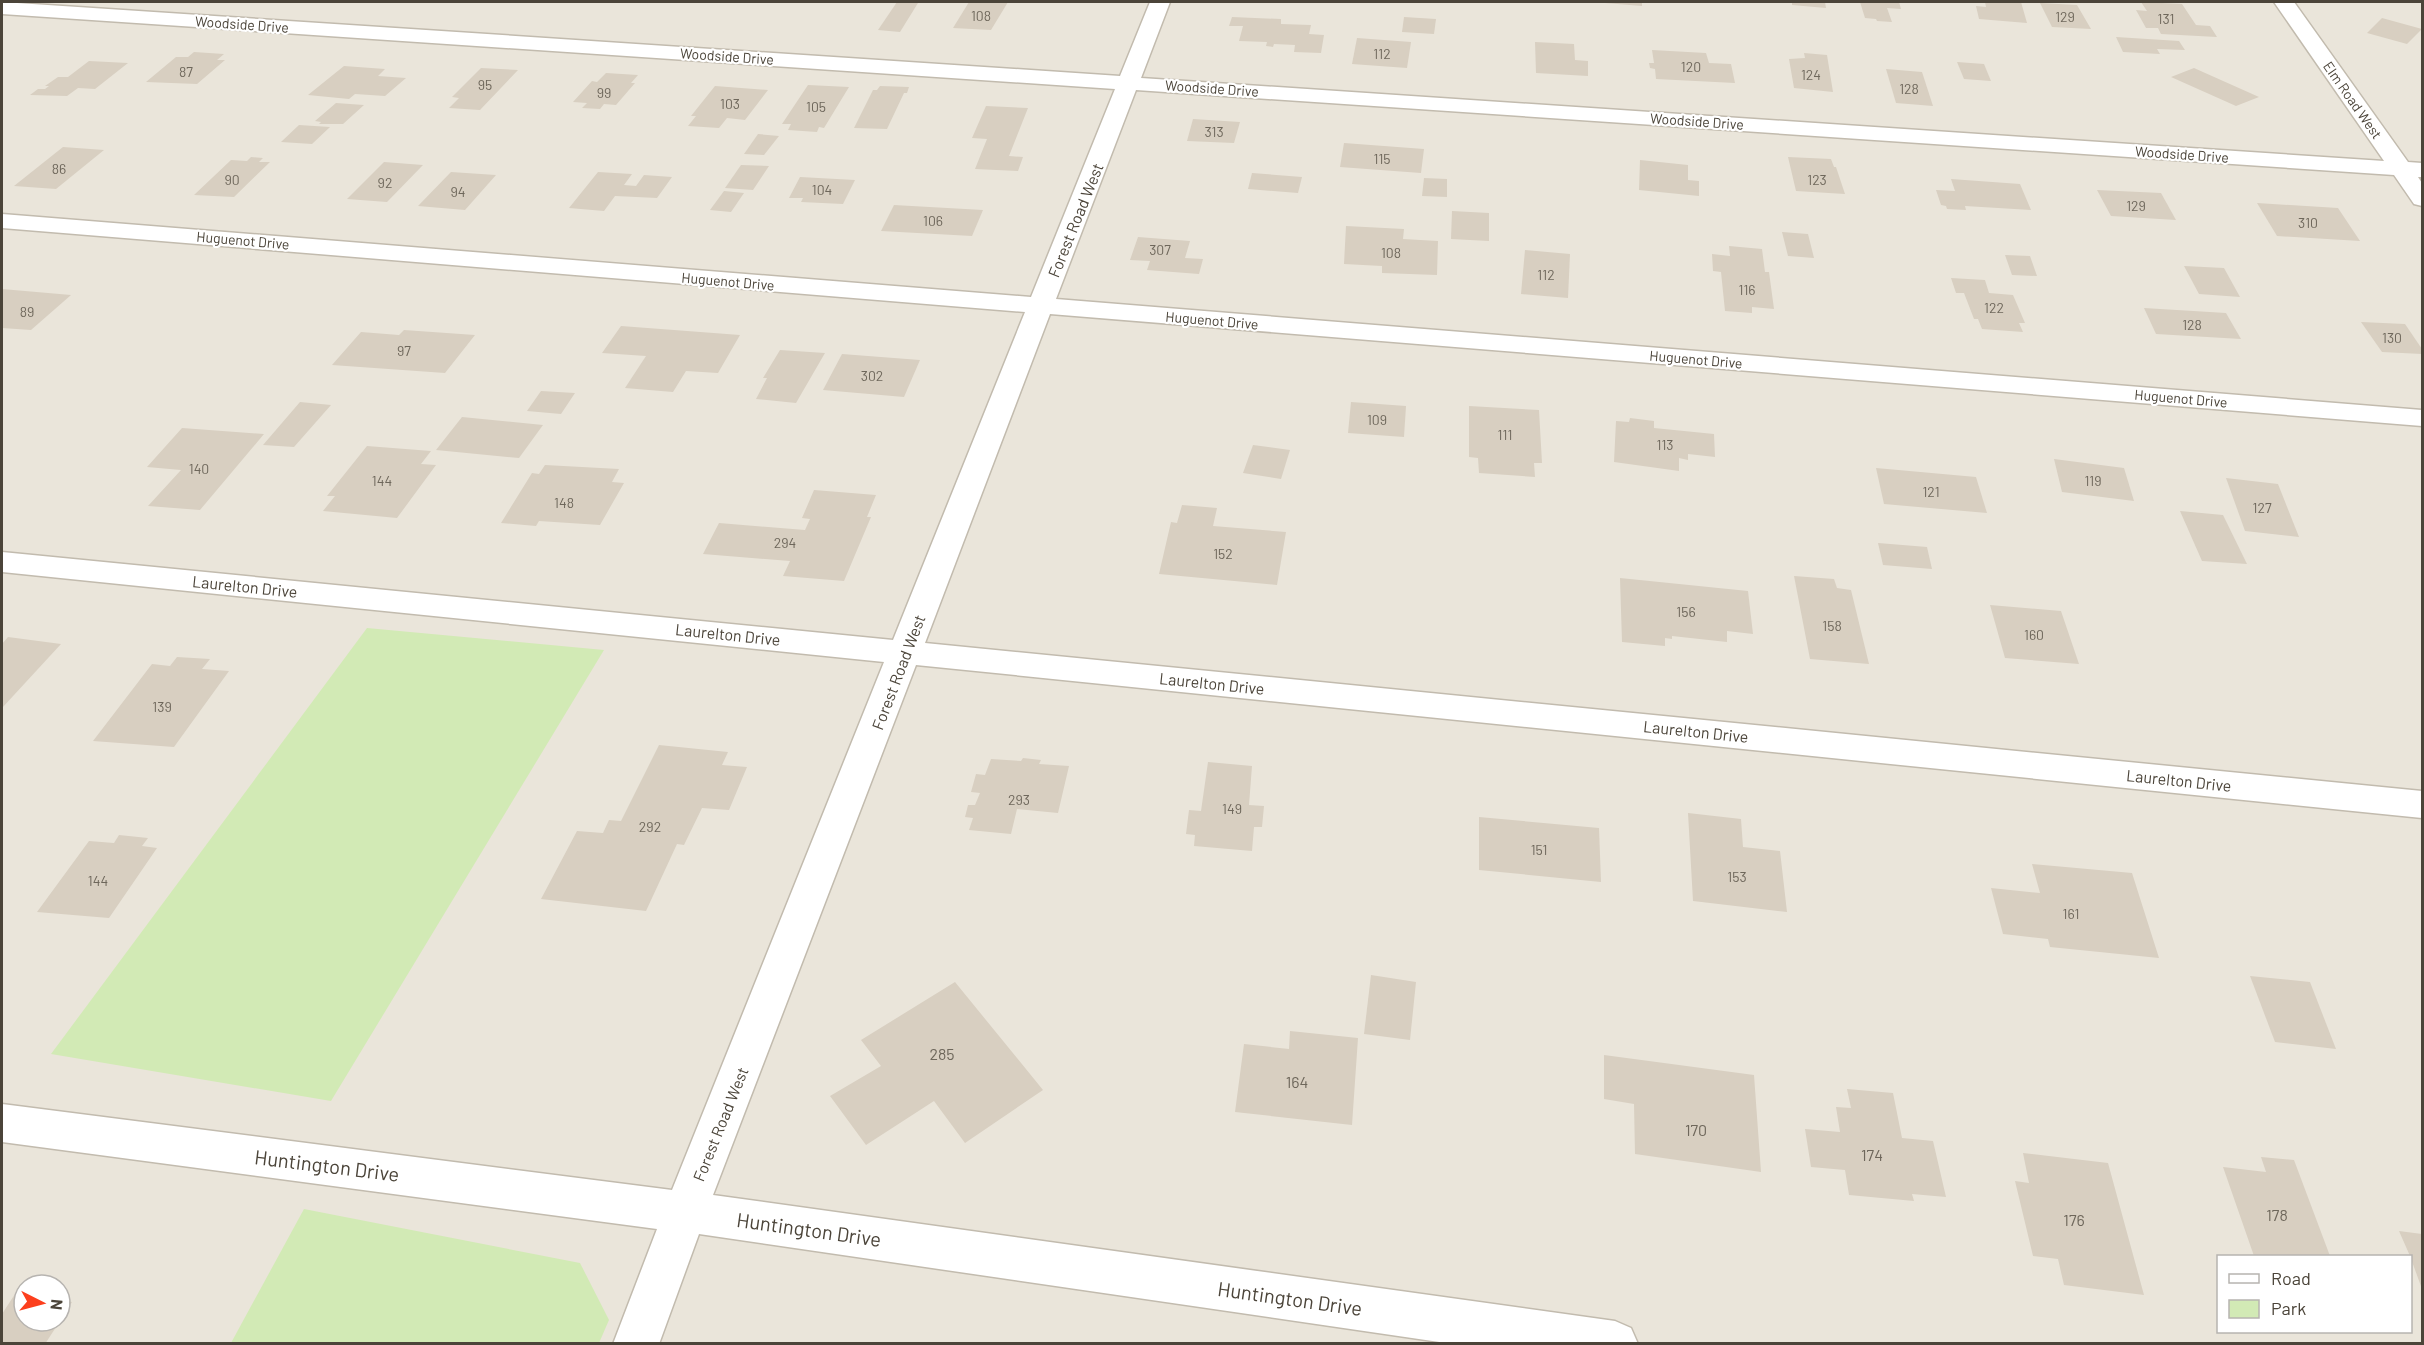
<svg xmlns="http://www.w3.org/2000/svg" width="2424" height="1345" font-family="Barlow,sans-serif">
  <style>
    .residential { fill: #eae5da; fill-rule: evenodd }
    .green { fill: #d2eab5 }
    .building { fill: #d8cfc1 }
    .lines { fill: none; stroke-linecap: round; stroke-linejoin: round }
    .street-casing { stroke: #c2bbae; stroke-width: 3 }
    .street { fill: #fff; fill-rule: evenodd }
    .labels { text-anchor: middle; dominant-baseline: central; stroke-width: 4.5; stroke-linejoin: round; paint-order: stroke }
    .number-label { font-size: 14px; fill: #6e675b }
    .far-street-label { font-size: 14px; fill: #4b4439; stroke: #fff }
    .street-label { font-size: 16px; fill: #4b4439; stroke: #fff }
    .near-number-label { font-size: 16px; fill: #6e675b }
    .near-street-label { font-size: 20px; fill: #4b4439; stroke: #fff }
  </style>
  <rect width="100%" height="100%" fill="#f6f3ec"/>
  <path class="residential" d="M2,2H2422V1343L2,1344ZM2218,1256H2410V1332H2218ZM24,1285H60V1321H24Z"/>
  <g class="green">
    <path d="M367,628L604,650L331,1101L51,1054Z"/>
    <path d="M304,1209L580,1263L609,1320L599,1343H231Z"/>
  </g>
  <g class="building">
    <path d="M897,2L918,3L900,32L878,30Z"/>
    <path d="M969,2H1008L991,30L953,28Z"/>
    <path d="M1605,2H1642V6L1605,3Z"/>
    <path d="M1792,2H1825L1826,8L1792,5Z"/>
    <path d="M1860,2H1899L1901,9L1887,8L1892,22L1877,21L1876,19L1865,18Z"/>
    <path d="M1985,2H2021L2027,23L1979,19L1976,6L1986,7Z"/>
    <path d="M2141,2L2182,4L2196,25L2210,26L2217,37L2161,34L2158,28H2146L2136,10L2147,11Z"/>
    <path d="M2040,3L2077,5L2091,29L2052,27Z"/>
    <path d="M1232,17L1281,19V24L1311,25L1309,34L1324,35L1321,53L1294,52L1295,45L1274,44L1273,47L1266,46L1267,42L1239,41L1243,26H1229Z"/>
    <path d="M1404,17L1436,19L1434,34L1402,32Z"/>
    <path d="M2382,18L2422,29L2407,44L2367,33Z"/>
    <path d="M2116,37L2179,41L2185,50L2157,49L2160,54L2123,52Z"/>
    <path d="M1357,38L1411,42L1407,68L1352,64Z"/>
    <path d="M1535,42L1574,44L1575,60L1588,61V76L1536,73Z"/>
    <path d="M1652,50L1706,53L1709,63L1731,64L1735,83L1656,79L1655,69L1650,68L1649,63H1654Z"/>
    <path d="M194,52L224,54L217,60H225L197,84L146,82L176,57H188Z"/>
    <path d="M1804,53L1827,55L1833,92L1794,88L1789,59L1805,58Z"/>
    <path d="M89,61L128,63L95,89L78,88L67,96L30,95L38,89H45L49,86H45L58,77H68Z"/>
    <path d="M1957,62L1984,64L1991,81L1964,79Z"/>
    <path d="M344,66L385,69L378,76L406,78L385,96L355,94L349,99L308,95Z"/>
    <path d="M481,68L518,70L480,110L449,108L459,98L452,97Z"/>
    <path d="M2194,68L2259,97L2236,106L2171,77Z"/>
    <path d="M1886,69L1922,72L1933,106L1896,103Z"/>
    <path d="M606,73L638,75L631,83H635L616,105L604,104L600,109L582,108L587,103L573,102L592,81L597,82Z"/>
    <path d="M808,85L849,87L824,128L819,127L817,132L788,130L791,124H782Z"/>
    <path d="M715,86L768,90L745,120L727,118L719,128L688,126L696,116H691Z"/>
    <path d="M880,86L909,87L907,93H904L887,129L854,128L873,90H877Z"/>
    <path d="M336,103L364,105L343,124H319L321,122L315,121Z"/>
    <path d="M986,106L1028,108L1009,156L1023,157L1018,171L975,169L987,139L972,138Z"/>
    <path d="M1193,119L1240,122L1234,143L1187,141Z"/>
    <path d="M299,125L330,127L312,144L281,142Z"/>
    <path d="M758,134L779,136L764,155L744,154Z"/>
    <path d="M1344,143L1424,149L1421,173L1340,167Z"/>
    <path d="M63,147L104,150L56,189L14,186Z"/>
    <path d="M251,157L263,158L259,162H270L234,197L194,195L231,160L247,161Z"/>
    <path d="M1788,157L1831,159L1834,167H1836L1845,194L1796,191Z"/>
    <path d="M1640,160L1688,165V180L1699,181V196L1639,190Z"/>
    <path d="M384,162L423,165L387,202L347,199Z"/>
    <path d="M741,165L769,166L753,190L725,188Z"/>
    <path d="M451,172L496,175L465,210L418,206Z"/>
    <path d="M598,172L632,174L624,185L636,186L644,175L672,177L657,198L615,196L604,211L569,208Z"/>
    <path d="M1252,173L1302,177L1298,193L1248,189Z"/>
    <path d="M800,177L855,180L843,204L801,202L803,198H789Z"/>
    <path d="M1424,178L1447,179V197L1422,196Z"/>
    <path d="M1951,179L2020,184L2031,210L1965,206L1966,210L1947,209L1946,206L1941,205L1936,190L1955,191Z"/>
    <path d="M2097,190L2161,193L2176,220L2111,216Z"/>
    <path d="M724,191L744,193L731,212L710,210Z"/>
    <path d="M2257,203L2338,208L2360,241L2277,236Z"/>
    <path d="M894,205L983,210L972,236L881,231Z"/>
    <path d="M1452,211L1489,213V241L1451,239Z"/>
    <path d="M1346,226L1404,229L1403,239L1438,241L1437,275L1382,273V266L1344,264Z"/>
    <path d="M1782,232L1808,234L1814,258L1788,256Z"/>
    <path d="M1138,237L1190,241L1185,258L1203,259L1199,274L1147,270L1150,261L1130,260Z"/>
    <path d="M1729,246L1762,249L1765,272H1769L1774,309L1752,307V313L1725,311L1721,272L1713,271L1712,254L1730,256Z"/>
    <path d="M1525,250L1570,254L1568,298L1521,294Z"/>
    <path d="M2005,255L2030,256L2037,276L2012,275Z"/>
    <path d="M2184,266L2224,268L2240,297L2199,294Z"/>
    <path d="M1951,278L1985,280L1989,293L2013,295L2025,323H2019L2023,332L1982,329L1978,319H1974L1964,293H1956Z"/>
    <path d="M2,289L71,295L31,330L2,328Z"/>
    <path d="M2144,308L2226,313L2241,339L2156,334Z"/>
    <path d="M2361,322L2405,324L2422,349V354L2382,352Z"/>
    <path d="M621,326L740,335L718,373L686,371L673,392L625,388L646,356L602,353Z"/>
    <path d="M404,330L475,335L445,373L332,365L361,332L399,335Z"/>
    <path d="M780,350L825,353L796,403L756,399L767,378H763Z"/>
    <path d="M842,354L920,360L904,397L823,390Z"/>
    <path d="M541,391L575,393L561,414L527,411Z"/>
    <path d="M300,402L331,405L294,447L263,445Z"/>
    <path d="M1351,402L1406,406L1404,437L1348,433Z"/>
    <path d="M1469,406L1539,410L1542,463H1534L1535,477L1479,473L1478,458L1469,457Z"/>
    <path d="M462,417L543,425L519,458L436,450Z"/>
    <path d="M1630,418L1654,421V428L1714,434L1715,457L1688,454V460L1679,458V471L1614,462L1616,421L1629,422Z"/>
    <path d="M182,428L264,434L200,510L148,506L181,470L147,467Z"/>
    <path d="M1253,445L1290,450L1281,479L1243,473Z"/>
    <path d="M367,446L431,451L421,464L436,465L397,518L323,511L335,496H327Z"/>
    <path d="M2054,459L2124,468L2134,501L2062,492Z"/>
    <path d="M545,465L619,469L612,482L624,483L600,525L539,521L536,526L501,523L532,473L539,474Z"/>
    <path d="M1876,468L1976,477L1987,513L1884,504Z"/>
    <path d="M2226,478L2278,484L2299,537L2245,531Z"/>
    <path d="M814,490L876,495L867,517H871L844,581L783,576L790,561L703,554L719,523L805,530L810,519L802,518Z"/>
    <path d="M1182,505L1217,508L1213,526L1286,532L1277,585L1159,574L1171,522L1177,523Z"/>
    <path d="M2180,511L2223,515L2247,564L2202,561Z"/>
    <path d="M1878,543L1927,547L1932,569L1883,565Z"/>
    <path d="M1794,576L1834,579L1837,588L1851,590L1869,664L1810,659Z"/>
    <path d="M1620,578L1748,591L1753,634L1727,631V642L1672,636V639L1665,638V646L1622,642Z"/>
    <path d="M1990,605L2061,611L2079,664L2005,658Z"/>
    <path d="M8,637L61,644L2,708V644Z"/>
    <path d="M177,657L210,659L202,669L229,671L174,747L93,741L152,664L170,666Z"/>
    <path d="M659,745L728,752L722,765L747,767L729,810L702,808L684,845L677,844L646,911L541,899L577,831L603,833L609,820L621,821Z"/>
    <path d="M1023,758L1041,760L1039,764L1069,766L1058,813L1017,809L1011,834L969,830L973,818L965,817L968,805H975L980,793L971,792L976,774L985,775L991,759L1021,761Z"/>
    <path d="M1208,762L1252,766L1249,805L1264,806L1262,827H1254L1252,851L1194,846L1195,835L1186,834L1189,810L1201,811Z"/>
    <path d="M1688,813L1741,819L1743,847L1780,851L1787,912L1693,901Z"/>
    <path d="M1479,817L1599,828L1601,882L1479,870Z"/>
    <path d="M119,835L148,838L142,846L157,848L109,918L37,912L89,841L114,843Z"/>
    <path d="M2032,864L2132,873L2159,958L2050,947L2048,939L2003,934L1991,888L2040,893Z"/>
    <path d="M1371,975L1416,982L1410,1040L1364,1034Z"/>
    <path d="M2250,976L2310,982L2336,1049L2275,1042Z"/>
    <path d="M955,982L1043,1090L965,1143L934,1101L866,1145L830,1096L881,1066L861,1040Z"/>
    <path d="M1290,1031L1358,1038L1352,1125L1235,1112L1244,1044L1289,1049Z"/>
    <path d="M1604,1055L1754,1075L1761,1172L1635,1154L1634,1104L1604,1099Z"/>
    <path d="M1847,1089L1893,1093L1902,1138L1933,1141L1946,1197L1912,1194L1914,1201L1849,1195L1845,1170L1811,1167L1805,1129L1840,1132L1836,1107L1851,1108Z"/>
    <path d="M2023,1153L2108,1163L2144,1295L2064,1285L2058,1259L2033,1256L2015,1181L2029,1183Z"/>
    <path d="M2261,1157L2294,1160L2330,1256H2254L2223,1167L2266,1172Z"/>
    <path d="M2399,1231L2422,1234V1289L2410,1256Z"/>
    <path d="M15,1294L24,1295V1321H60L45,1344H2V1314Z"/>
    <path d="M60,1300L72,1302L60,1321Z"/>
  </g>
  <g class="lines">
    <defs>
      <path id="street" d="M2,2L1120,76L1150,2H1170L1141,78L2384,161L2274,2H2294L2408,162L2422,163V177H2418L2422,183V206L2414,204L2394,175L1136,90L1056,299L2422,410V426L1050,314L925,643L2422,791V818L916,665L713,1195L1615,1321L1631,1328L1638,1344H1453L699,1234L659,1344H613L657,1229L2,1142V1104L672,1190L884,662L2,572V552L893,640L1025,312L2,228V214L1031,297L1115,89L2,14Z"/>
    </defs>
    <use href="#street" class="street-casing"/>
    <use href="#street" class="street"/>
  </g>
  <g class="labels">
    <g class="number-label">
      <text x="981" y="15">108</text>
      <text x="2065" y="16">129</text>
      <text x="2166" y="18">131</text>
      <text x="1382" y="53">112</text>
      <text x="1691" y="66">120</text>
      <text x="186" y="71">87</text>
      <text x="1811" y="74">124</text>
      <text x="485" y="84">95</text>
      <text x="1909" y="88">128</text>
      <text x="604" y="92">99</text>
      <text x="730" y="103">103</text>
      <text x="816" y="106">105</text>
      <text x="1214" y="131">313</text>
      <text x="1382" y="158">115</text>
      <text x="59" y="168">86</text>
      <text x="232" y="179">90</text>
      <text x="1817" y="179">123</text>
      <text x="385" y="182">92</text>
      <text x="822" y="189">104</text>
      <text x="458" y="191">94</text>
      <text x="2136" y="205">129</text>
      <text x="933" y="220">106</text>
      <text x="2308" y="222">310</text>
      <text x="1160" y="249">307</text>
      <text x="1391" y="252">108</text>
      <text x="1546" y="274">112</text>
      <text x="1747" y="289">116</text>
      <text x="1994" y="307">122</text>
      <text x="27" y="311">89</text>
      <text x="2192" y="324">128</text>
      <text x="2392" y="337">130</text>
      <text x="404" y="350">97</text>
      <text x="872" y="375">302</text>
      <text x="1377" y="419">109</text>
      <text x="1505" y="434">111</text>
      <text x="1665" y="444">113</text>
      <text x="199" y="468">140</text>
      <text x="382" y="480">144</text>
      <text x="2093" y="480">119</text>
      <text x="1931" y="491">121</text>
      <text x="564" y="502">148</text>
      <text x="2262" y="507">127</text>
      <text x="785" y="542">294</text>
      <text x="1223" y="553">152</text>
      <text x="1686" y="611">156</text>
      <text x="1832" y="625">158</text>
      <text x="2034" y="634">160</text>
      <text x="162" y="706">139</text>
      <text x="1019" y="799">293</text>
      <text x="1232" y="808">149</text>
      <text x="650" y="826">292</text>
      <text x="1539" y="849">151</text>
      <text x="1737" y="876">153</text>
      <text x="98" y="880">144</text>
      <text x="2071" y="913">161</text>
    </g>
    <g class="far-street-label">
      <text transform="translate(242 24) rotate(4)">Woodside Drive</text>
      <text transform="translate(727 56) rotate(4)">Woodside Drive</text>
      <text transform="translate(1212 88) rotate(4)">Woodside Drive</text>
      <text transform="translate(2353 100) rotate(55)">Elm Road West</text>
      <text transform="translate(1697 121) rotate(4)">Woodside Drive</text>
      <text transform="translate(2182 154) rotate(4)">Woodside Drive</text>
      <text transform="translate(243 240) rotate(5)">Huguenot Drive</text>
      <text transform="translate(728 281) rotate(5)">Huguenot Drive</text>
      <text transform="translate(1212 320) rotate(5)">Huguenot Drive</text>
      <text transform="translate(1696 359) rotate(5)">Huguenot Drive</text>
      <text transform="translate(2181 398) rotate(5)">Huguenot Drive</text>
    </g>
    <g class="street-label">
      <text transform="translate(1075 220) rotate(-68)">Forest Road West</text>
      <text transform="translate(245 586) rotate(6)">Laurelton Drive</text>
      <text transform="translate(728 634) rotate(6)">Laurelton Drive</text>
      <text transform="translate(898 672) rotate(-69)">Forest Road West</text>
      <text transform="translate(1212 683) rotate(6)">Laurelton Drive</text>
      <text transform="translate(1696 731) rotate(6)">Laurelton Drive</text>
      <text transform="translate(2179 780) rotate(6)">Laurelton Drive</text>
      <text transform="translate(720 1124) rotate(-68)">Forest Road West</text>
    </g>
    <g class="near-number-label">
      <text x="942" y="1053">285</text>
      <text x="1297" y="1081">164</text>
      <text x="1696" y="1129">170</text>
      <text x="1872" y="1154">174</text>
      <text x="2277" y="1214">178</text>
      <text x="2074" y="1219">176</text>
    </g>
    <g class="near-street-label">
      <text transform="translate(327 1165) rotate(7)">Huntington Drive</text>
      <text transform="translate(809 1229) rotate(8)">Huntington Drive</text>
      <text transform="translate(1290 1298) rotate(8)">Huntington Drive</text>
    </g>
  </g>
  <rect width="2424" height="1345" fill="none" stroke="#4b4439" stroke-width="6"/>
  <rect x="2217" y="1255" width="195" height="78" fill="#ffffff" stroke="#b7b4b0" stroke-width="1.5"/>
  <rect x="2229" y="1274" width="30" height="9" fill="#ffffff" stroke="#b7b4b0" stroke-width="1.5"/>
  <text x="2271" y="1285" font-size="18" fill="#4b4439">Road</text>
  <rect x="2229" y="1300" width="30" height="18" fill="#d2eab5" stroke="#b7b4b0" stroke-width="1.5"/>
  <text x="2271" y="1315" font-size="18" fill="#4b4439">Park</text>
  <g transform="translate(42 1303) rotate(96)"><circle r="28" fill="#ffffff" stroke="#b7b4b0" stroke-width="1.5"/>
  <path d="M0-4.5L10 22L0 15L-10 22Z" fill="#fc3f1d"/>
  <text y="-9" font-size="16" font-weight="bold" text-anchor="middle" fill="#4b4439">N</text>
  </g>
</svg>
